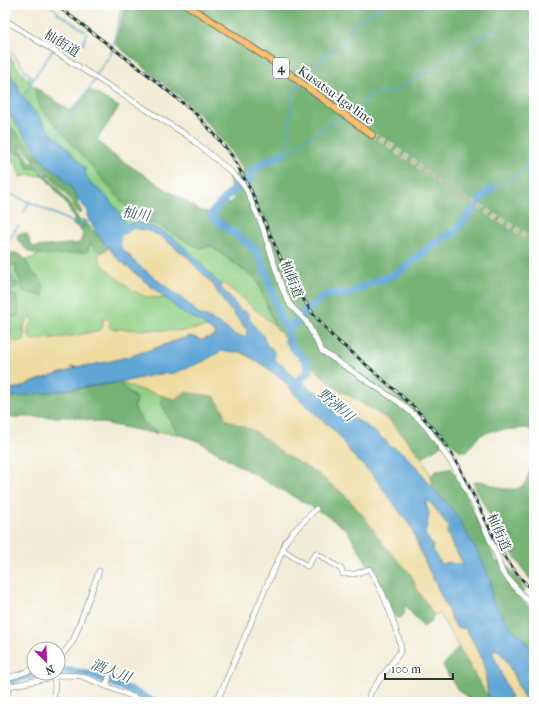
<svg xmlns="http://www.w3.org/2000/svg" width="539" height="707" font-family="'IM FELL French Canon','Noto Serif JP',serif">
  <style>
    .green { fill: #92d086; stroke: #58865d }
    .forest { fill: #75b273; stroke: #4a7854 }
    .sand { fill: #eeda9e; stroke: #868c69 }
    .water { fill: #5ea6d5; stroke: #3e7284; fill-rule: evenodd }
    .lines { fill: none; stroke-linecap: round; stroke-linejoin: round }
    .stream { stroke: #5ea6d5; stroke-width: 1.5 }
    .river { stroke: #5ea6d5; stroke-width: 8 }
    .major-tunnel { stroke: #c7c9b5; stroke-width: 6; stroke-dasharray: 6 3; stroke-linecap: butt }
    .minor-casing { stroke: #687a6c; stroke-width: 6 }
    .major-casing { stroke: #687a6c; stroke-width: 8 }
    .minor { stroke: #fff; stroke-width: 5 }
    .major { stroke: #fbbd6e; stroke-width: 6 }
    .rail-casing { stroke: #1f3d34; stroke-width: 3 }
    .rail { stroke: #fff; stroke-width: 1.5; stroke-dasharray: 4.5; stroke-linecap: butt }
    .labels { text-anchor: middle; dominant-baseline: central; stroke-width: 4; stroke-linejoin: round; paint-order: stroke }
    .shield { fill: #fff; stroke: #627771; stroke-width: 1 }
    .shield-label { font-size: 12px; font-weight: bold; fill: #1f3d34 }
    .street-label { font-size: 13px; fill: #1f3d34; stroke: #fff }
    .water-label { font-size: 14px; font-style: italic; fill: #35626c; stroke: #fff }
  </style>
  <rect width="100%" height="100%" fill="#fff"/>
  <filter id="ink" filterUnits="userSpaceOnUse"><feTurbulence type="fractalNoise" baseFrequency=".025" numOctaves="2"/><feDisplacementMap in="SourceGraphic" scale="8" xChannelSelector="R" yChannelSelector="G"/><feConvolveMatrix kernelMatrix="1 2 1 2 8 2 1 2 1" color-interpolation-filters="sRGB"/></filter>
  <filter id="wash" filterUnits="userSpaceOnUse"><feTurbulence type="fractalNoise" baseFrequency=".012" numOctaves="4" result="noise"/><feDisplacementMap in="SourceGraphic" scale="16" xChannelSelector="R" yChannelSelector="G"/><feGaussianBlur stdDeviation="0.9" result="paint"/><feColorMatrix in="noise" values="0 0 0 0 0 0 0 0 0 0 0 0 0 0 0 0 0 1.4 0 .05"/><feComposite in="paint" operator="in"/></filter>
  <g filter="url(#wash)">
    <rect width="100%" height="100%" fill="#f1ecd5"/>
    <g class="green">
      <path d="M5,50L25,77L31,80L29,83L35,87V90L137,219L158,225L199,248L211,246L257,280L275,326L222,283L221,286L194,256L172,237L155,228L136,222L128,224L126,223L122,219L120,213L102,192L91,183L86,176L84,167L80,163L59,139L50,133L49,130L42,122L37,114L36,115L19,92L18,86L5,66Z"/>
      <path d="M5,106L25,137L33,146L43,161L52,170H51L5,121Z"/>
      <path d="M5,135L9,138L22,153L28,168H35L41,173V176L31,175L20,177L16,164L13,162H5Z"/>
      <path d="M90,244L101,252H105L102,253L146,297L165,298L188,316L198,320L207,327L184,331L112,329L109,327L103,319V326L100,330L75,336L33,340L30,338L27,330L29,326L23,327L24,335V340L16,342L5,337L10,331L5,326V317H8L19,306L15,295L10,294C13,288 11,280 9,273L5,274V266L17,265L16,272L22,284L23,291L40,279L32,272L25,259L33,258L39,254H54L87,252Z"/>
      <path d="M119,383L142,390L161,395L162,405L169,418L178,434C169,433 157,433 149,428C142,423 138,414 134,407L136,398Z"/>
    </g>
    <g class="forest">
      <path d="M125,5H534V432L527,428L492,431L480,435L467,451H460L449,440L422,458L389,420L336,388L299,355L275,326L257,280L211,246L199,248L158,225L137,219L40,107L35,90V87L70,111L90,90L119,107L97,140L112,154L164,188L201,211L214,213L224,200L230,204L234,199L231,193L229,176L244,172L226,145L203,119L179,96L115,44Z"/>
      <path d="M5,121L51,170H52L60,174L64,181L71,187L79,201L77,203L82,212L79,214L66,194L20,145H18L27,156L29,161L34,162L61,192L84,227H85L82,220L83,219L109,248L105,252H101L90,244L87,252C71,253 45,258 30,252C27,250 23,247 21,244C18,241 17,239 17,235L22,233L27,234L31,245L35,247L80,243L83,234L79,227L73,225C74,223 75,221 74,219C71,207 44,175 35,168H28L22,153L17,154L11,150L12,143L9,138L5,135Z"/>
      <path d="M5,253H15L21,255L26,261L32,272L40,279L43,286V296L23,291L22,284L16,272L17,265L5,266Z"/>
      <path d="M9,273L11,275L13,279L11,281V283L17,282L19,285L11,292L10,294L15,295L19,306L18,316L5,317V289L6,290L9,289L8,285L10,283L9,281L5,282V274Z"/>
      <path d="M119,383L136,399L134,407C140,418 144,426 157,431V434L73,417H18L5,418V398Z"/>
      <path d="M185,392L214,396L224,411L225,419L255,431L284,454L317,473L346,496L366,519L411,574L417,589L434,615L431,622L423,627L405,605L404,608L405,612L402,617L396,618L393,614L376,575L368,565L347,530L326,515L241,467L198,441L178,434L169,418L162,404L161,395L175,399Z"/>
      <path d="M534,462V583L528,577L497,530L473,483L481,481L503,489H517L524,485Z"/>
      <path d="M450,467L460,481L496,562L504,561L525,590L519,598L534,611V653L521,636L513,630L492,600L491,582L455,513L433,488L431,476L436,470H444Z"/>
      <path d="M458,647L488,697L481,702H474L457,689L443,666Z"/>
    </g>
    <g class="sand">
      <path d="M133,228L145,230L154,233L160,236L190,259L194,264L213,285L219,295L247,330V334L244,337L235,335L204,316L198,314L190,305L138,265L121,247L120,243L121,235L129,231L130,229Z"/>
      <path d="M109,248L116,257L165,298L146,297L134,291L113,275L101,263L98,253H102Z"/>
      <path d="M222,282L275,326L299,355L336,388L389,420L422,458L431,476L433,488L425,479L419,469L392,448L389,446L387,442L364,424L348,415L337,401L333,395L325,397L315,391H311L297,378H294L283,365H281L274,358L272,348L267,346L263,335L255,327L249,318V314H244L225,292L221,289Z"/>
      <path d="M30,318H32L33,321C27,328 27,329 30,338L33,340L75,336L100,330L103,326V319H108L110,321L109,327L112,329L184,331L207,327L217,334V335L201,340L190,336C152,349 113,365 73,367L78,368L29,383L19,388L5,389V337L16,342L24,340C26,331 20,326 30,318Z"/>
      <path d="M221,351L241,352L263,365L282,379L301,401L336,432L354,457L373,475L411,527L422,555L456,627L466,629L480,654L485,671L488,697L439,613L434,615L417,589L411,574L383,544L366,519L346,496L317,473L284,454L255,431L225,419L224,411L214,396L185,392L175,399L142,390L119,383L158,374L174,373L202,362Z"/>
      <path d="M425,501H428L432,504L449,527L447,532C449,536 450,540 452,544C455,551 460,558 464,565L459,564H454L449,562L442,564L437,558L432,548L433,546L425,534L429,514Z"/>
      <path d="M494,648C508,657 512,674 519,688C521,693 524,697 527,702H513L493,654Z"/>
    </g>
    <path class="water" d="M5,66L18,86L19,92L36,114H37L39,118L41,119L42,122L49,130L50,133L59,139L80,163L84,167L86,176L91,183L102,192L120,213L122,219L126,222L128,224L136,222L155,228L172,237L194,256L221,286V289L225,292L243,313V310L249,314V318L255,327L263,335L267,346C273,349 275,352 274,358L281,365H283L294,378H297L309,388L311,391H315L325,397L333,395L337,401L348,415L364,424L387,442L389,446L392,447H394L404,454L419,469L425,479L455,513L480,556L491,582L492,600L513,630L521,636L534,653V702H527C524,697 521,693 519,688C512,674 508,656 494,648L493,654L513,702H491L488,697L485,671L480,654L466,629L456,627L422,555L411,527L373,475L354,457L336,432L301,401L282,379L263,365L241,352L221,351L202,362L174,373L158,374L127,381L5,398V389L19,388L29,383L77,368L70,367C112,365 151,349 190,336L201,340L217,335V334L198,320L184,314L116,257L112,251L104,243L96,232L87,216V210L79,201L71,187L64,181L60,174L52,170L43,161L33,146L25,137L11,116L5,106ZM133,228L145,230L154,233L160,236L190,259L193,264L214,285L223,301L247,330V334L244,337L235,335L219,323L204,316L198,314L190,305L138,265L121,247L120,243L121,235L129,231L130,229ZM425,501H428L432,504L449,527L447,532C451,539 451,549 458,553L464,565L459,564H454L449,562L442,564L437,558L432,548L433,546L425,534L429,514Z"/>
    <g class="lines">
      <g class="stream">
        <path d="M5,11L7,5"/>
        <path d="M5,44L29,75L34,78"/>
        <path d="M96,75L111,54L122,5"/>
        <path d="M301,80L308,71L321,61L328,52L345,41L349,29L351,26L385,5"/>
        <path d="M23,98L34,78L62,36L64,35L80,45L83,44L86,34V32L64,17L58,14L56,10L49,5"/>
        <path d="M352,117H354L370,94L374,93L388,92L398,89L411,81L430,71L487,33L498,29"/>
        <path d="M56,140L73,112L94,81L95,79"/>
        <path d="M285,151C285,147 288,143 288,139C291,121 288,99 299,83"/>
        <path d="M282,154L289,149L298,147L303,140L319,132L331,121L346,118"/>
        <path d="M491,189L521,172L525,168L534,151"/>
        <path d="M5,192L36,205L80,226L90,220"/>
        <path d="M24,212L29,202"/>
        <path d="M5,245H7L11,237L19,225"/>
      </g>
      <g class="river">
        <path d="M282,154L264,163L251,171L249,180L231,192L211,214L212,217L247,243L257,252L269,281L276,307L282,321L286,327L288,328V341C291,343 292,346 294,349C298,354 303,356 306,361V363L308,367L309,372L301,378V386L303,392"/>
        <path d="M288,328L289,327L296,323L302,314L322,297L334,293L343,295L361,288L374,281L386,278L398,272L436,242L456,230L482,197L491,189"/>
        <path d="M58,671C87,669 128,688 153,702"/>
        <path d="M5,681L42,673"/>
      </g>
    </g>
  </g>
  <g filter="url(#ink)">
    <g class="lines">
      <path class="major-tunnel" d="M372,135L459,194L534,241"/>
      <defs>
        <g id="minor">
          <path d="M5,20L188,136L230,171L241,182L246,189L261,223L282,288L290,305L306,321L322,351L400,403L418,418L428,429L457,471L477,510L498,558L502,572L525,598L534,605"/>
          <path d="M283,550L307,566L316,553L341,569L343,574H355L369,569C381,587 389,607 395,627C397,634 400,641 401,648L400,652L370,693L368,702"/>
          <path d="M58,660L73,641L99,571"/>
          <path d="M5,678L18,675L34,669"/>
          <path d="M106,686L109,677"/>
          <path d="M5,698L7,693L10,686L63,675L81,676L131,696L143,702"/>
          <path d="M53,702L55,686L53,673"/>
          <path d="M216,702L222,690L273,571L283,550L285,542L293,532L316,509"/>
        </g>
        <path id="major" d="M187,5L227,31L272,61L372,135"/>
      </defs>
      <use href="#minor" class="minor-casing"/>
      <use href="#major" class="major-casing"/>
      <use href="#minor" class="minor"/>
      <use href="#major" class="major"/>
      <defs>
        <path id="rail" d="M56,5L147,74L195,113L215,135L233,157L252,193L276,248L291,280L311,311L334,338L354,354L414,407L441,437L458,464L494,537L504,556L518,575L534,593"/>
      </defs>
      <use href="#rail" class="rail-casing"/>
      <use href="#rail" class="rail"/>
    </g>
  </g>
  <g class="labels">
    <rect class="shield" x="273" y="58" width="16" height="20" rx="3"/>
    <g class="shield-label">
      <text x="281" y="68">4</text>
    </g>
    <g class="street-label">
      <text transform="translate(62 43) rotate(32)">杣街道</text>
      <text transform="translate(336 95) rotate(36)">Kusatsu-Iga line</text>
      <text transform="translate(292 279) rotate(69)">杣街道</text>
      <text transform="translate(499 532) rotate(66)">杣街道</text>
    </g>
    <g class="water-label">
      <text transform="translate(136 214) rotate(9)">杣川</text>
      <text transform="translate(336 405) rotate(40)">野洲川</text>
      <text transform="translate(111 671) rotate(21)">酒人川</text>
    </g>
  </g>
  <rect width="539" height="707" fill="none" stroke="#fff" stroke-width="20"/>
  <g transform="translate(46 661) rotate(156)"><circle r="19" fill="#ffffff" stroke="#a5b1ae"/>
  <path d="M0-3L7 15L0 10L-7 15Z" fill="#b5179e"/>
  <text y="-6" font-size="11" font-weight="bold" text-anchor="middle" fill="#1f3d34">N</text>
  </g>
  <path d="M385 673v6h68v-6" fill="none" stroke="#1f3d34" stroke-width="2"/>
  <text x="391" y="673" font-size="12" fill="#1f3d34" stroke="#ffffff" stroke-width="3" paint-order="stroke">100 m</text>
</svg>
